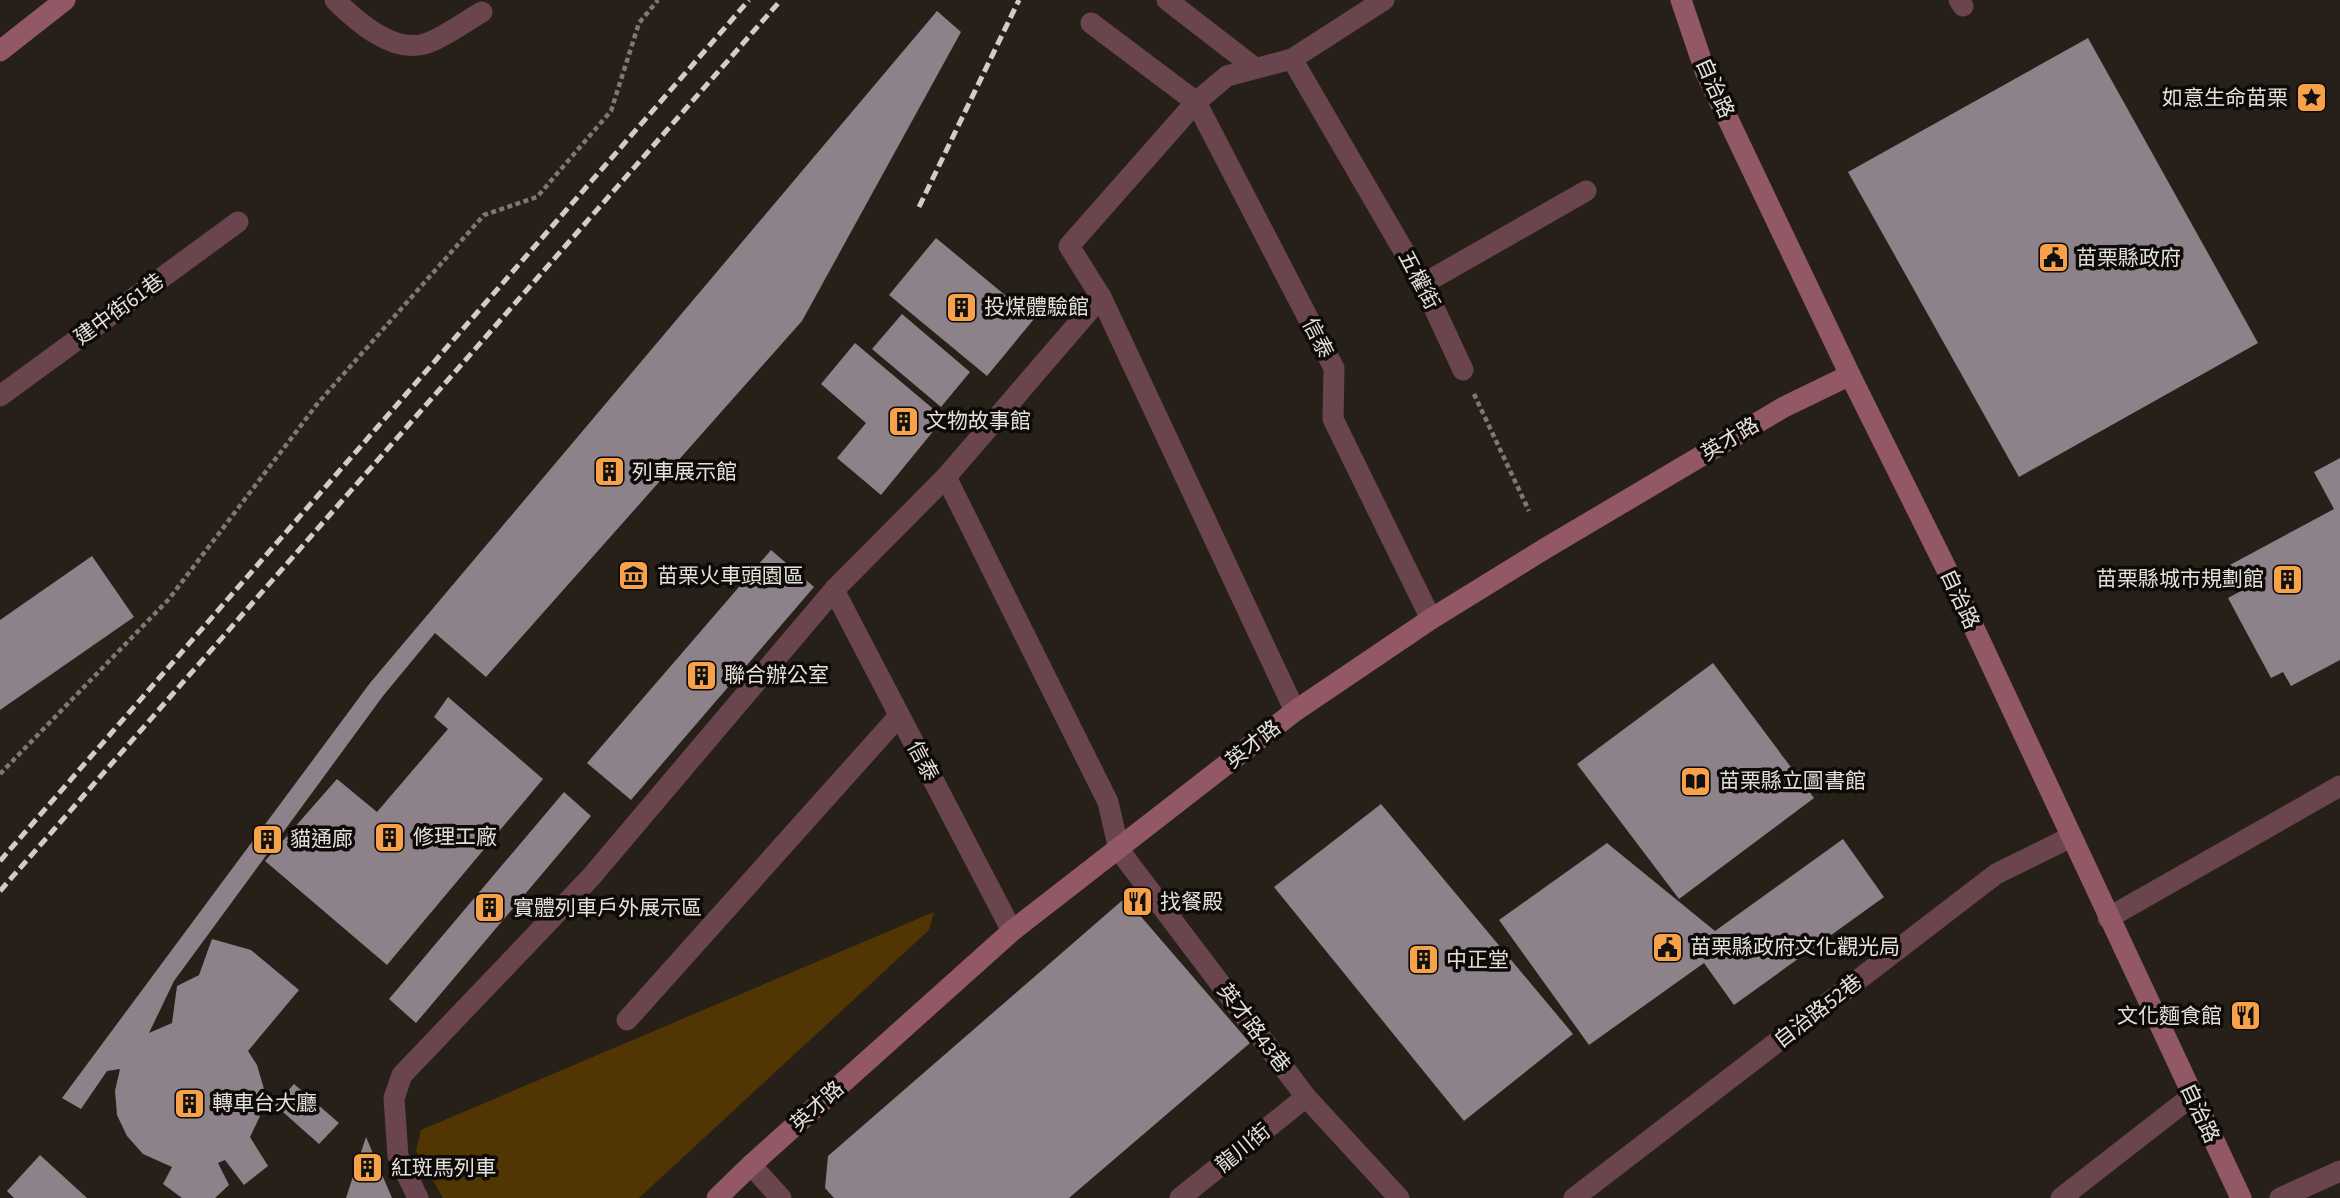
<svg xmlns="http://www.w3.org/2000/svg" width="2340" height="1198" font-family="'Source Sans 3','Noto Sans TC',sans-serif">
  <style>
    .green { fill: #513603 }
    .building { fill: #8d8289 }
    .lines { fill: none; stroke-linecap: round; stroke-linejoin: round }
    .path { stroke: #7e7872; stroke-width: 4.5; stroke-dasharray: 5 3.5; stroke-linecap: butt }
    .lane { stroke: #6a454d; stroke-width: 21 }
    .street { stroke: #6a454d; stroke-width: 21 }
    .secondary { stroke: #925866; stroke-width: 21 }
    .rail { stroke: #d1ccc7; stroke-width: 5; stroke-dasharray: 10 5; stroke-linecap: butt }
    .labels { text-anchor: middle; dominant-baseline: central; stroke-width: 7; stroke-linejoin: round; paint-order: stroke }
    .street-label { font-size: 21px; fill: #e4e0db; stroke: #0d0a07 }
    .poi-label { font-size: 21px; fill: #e4e0db; stroke: #0d0a07; text-anchor: start }
  </style>
  <rect width="100%" height="100%" fill="#262018"/>
  <path class="green" d="M934,912L929,930L639,1198H443L416,1151L421,1130Z"/>
  <g class="building">
    <path d="M937,11L961,32L802,321L486,677L435,633L383,696L174,981L149,1033L172,1023L177,986L199,975L212,939L251,950L299,990L248,1051L257,1065L264,1089L261,1114L250,1137L268,1166L244,1185L225,1160L218,1163L229,1185L215,1198H182L163,1184L172,1167L143,1154L127,1136L117,1115L115,1091L120,1069L107,1071L81,1109L62,1098L370,683Z"/>
    <path d="M2088,38L2258,343L2019,477L1848,172Z"/>
    <path d="M936,238L1034,319L987,376L889,295Z"/>
    <path d="M902,314L970,372L941,407L872,349Z"/>
    <path d="M855,343L944,418L881,495L837,458L866,423L821,384Z"/>
    <path d="M2340,458V660L2291,686L2283,672L2271,678L2228,598L2241,591L2228,566L2334,509L2314,472Z"/>
    <path d="M771,550L814,587L631,800L587,763Z"/>
    <path d="M92,556L134,617L0,710V620Z"/>
    <path d="M1713,663L1814,798L1679,899L1577,764Z"/>
    <path d="M448,697L543,779L387,965L265,861L337,779L377,812L448,729L434,717Z"/>
    <path d="M564,792L591,816L416,1023L389,999Z"/>
    <path d="M1381,804L1573,1034L1464,1121L1274,887Z"/>
    <path d="M1843,839L1884,897L1734,1005L1704,963L1589,1045L1499,920L1607,843L1715,931Z"/>
    <path d="M1125,898L1250,1043L1069,1198H834L825,1188L828,1156Z"/>
    <path d="M294,1084L339,1123L319,1144L275,1105Z"/>
    <path d="M366,1137L392,1198H346Z"/>
    <path d="M40,1155L87,1198H14L7,1191Z"/>
  </g>
  <g class="lines">
    <g class="path">
      <path d="M1474,394L1529,511"/>
      <path d="M0,774L169,599L318,403L484,215L537,197L611,111L639,23L658,0"/>
    </g>
    <g class="lane">
      <path d="M335,0C356,21 392,53 424,44C440,40 466,21 482,12"/>
      <path d="M1167,0L1255,68"/>
      <path d="M1959,0L1963,6"/>
      <path d="M1091,23L1196,102L1069,246L1101,297"/>
      <path d="M1423,284L1586,191"/>
      <path d="M0,396L238,222"/>
      <path d="M2108,918L2340,786"/>
      <path d="M627,1020L899,716"/>
      <path d="M1180,1198L1306,1097"/>
    </g>
    <g class="street">
      <path d="M1384,0L1292,59L1227,76L1196,102L1334,368L1333,419L1431,619"/>
      <path d="M1292,59L1423,284L1463,370"/>
      <path d="M946,477L1108,802L1119,850L1306,1097L1399,1198"/>
      <path d="M834,590L1012,931"/>
      <path d="M751,1165L781,1198"/>
      <path d="M418,1198L398,1156L394,1098L402,1075L591,877L834,590L946,477L1101,297L1295,711"/>
      <path d="M1574,1198L1996,874L2071,837"/>
      <path d="M2061,1198L2192,1096"/>
      <path d="M2280,1198L2340,1171"/>
    </g>
    <g class="secondary">
      <path d="M1681,0L1705,71L1850,375L1945,566L2241,1198"/>
      <path d="M0,51L65,0"/>
      <path d="M717,1198L751,1165L1012,931L1295,711L1431,619L1546,548L1784,407L1850,375"/>
    </g>
    <g class="rail">
      <path d="M919,207L1019,0"/>
      <path d="M0,861L749,0"/>
      <path d="M0,891L781,0"/>
    </g>
  </g>
  <defs>
    <symbol id="sight-square" viewBox="-11 -11 22 22"><rect x="-9" y="-9" width="18" height="18" rx="4" fill="#f7a149" stroke="#0d0a07"/><path d="M0-6L1.8-2.2L6-1.7L2.9 1.2L3.7 5.4L0 3.3L-3.7 5.4L-2.9 1.2L-6-1.7L-1.8-2.2Z" fill="#111"/></symbol>
    <symbol id="civic-square" viewBox="-11 -11 22 22"><rect x="-9" y="-9" width="18" height="18" rx="4" fill="#f7a149" stroke="#0d0a07"/><path d="M-.6-6.5H3V-4.5H.6V-3L4-1V1h2V6H-6V1h2V-1L-.6-3ZM-1.2 2.5V6h2.4V2.5Z" fill="#111"/></symbol>
    <symbol id="building-square" viewBox="-11 -11 22 22"><rect x="-9" y="-9" width="18" height="18" rx="4" fill="#f7a149" stroke="#0d0a07"/><path d="M-4-6H4V6H1V3H-1V6H-4ZM-2.5-4.3h1.7v1.8h-1.7ZM.8-4.3h1.7v1.8H.8ZM-2.5-1h1.7V.8h-1.7ZM.8-1h1.7V.8H.8Z" fill="#111"/></symbol>
    <symbol id="museum-square" viewBox="-11 -11 22 22"><rect x="-9" y="-9" width="18" height="18" rx="4" fill="#f7a149" stroke="#0d0a07"/><path d="M0-6L6-3V-2H-6V-3ZM-5-1h2V3h-2ZM-1-1h2V3h-2ZM3-1h2V3H3ZM-6 4H6V6H-6Z" fill="#111"/></symbol>
    <symbol id="library-square" viewBox="-11 -11 22 22"><rect x="-9" y="-9" width="18" height="18" rx="4" fill="#f7a149" stroke="#0d0a07"/><path d="M-6-4Q-3-5.5-.7-3.5V5Q-3 3-6 4ZM6-4Q3-5.5 .7-3.5V5Q3 3 6 4Z" fill="#111"/></symbol>
    <symbol id="restaurant-square" viewBox="-11 -11 22 22"><rect x="-9" y="-9" width="18" height="18" rx="4" fill="#f7a149" stroke="#0d0a07"/><path d="M-5-6h1v4h1v-4h1v4h1v-4h1v5L-1.5 .5V6h-2V.5L-5-1ZM5-6V6H3V1.5H1.5Q1.5-4 5-6Z" fill="#111"/></symbol>
  </defs>
  <g fill-rule="evenodd">
    <use href="#sight-square" x="2294" y="80" width="35" height="35"/>
    <use href="#civic-square" x="2036" y="240" width="35" height="35"/>
    <use href="#building-square" x="944" y="290" width="35" height="35"/>
    <use href="#building-square" x="886" y="404" width="35" height="35"/>
    <use href="#building-square" x="592" y="454" width="35" height="35"/>
    <use href="#museum-square" x="616" y="558" width="35" height="35"/>
    <use href="#building-square" x="2270" y="562" width="35" height="35"/>
    <use href="#building-square" x="684" y="658" width="35" height="35"/>
    <use href="#library-square" x="1678" y="764" width="35" height="35"/>
    <use href="#building-square" x="372" y="820" width="35" height="35"/>
    <use href="#building-square" x="250" y="822" width="35" height="35"/>
    <use href="#restaurant-square" x="1120" y="884" width="35" height="35"/>
    <use href="#building-square" x="472" y="890" width="35" height="35"/>
    <use href="#civic-square" x="1650" y="930" width="35" height="35"/>
    <use href="#building-square" x="1406" y="942" width="35" height="35"/>
    <use href="#restaurant-square" x="2228" y="998" width="35" height="35"/>
    <use href="#building-square" x="172" y="1086" width="35" height="35"/>
    <use href="#building-square" x="350" y="1150" width="35" height="35"/>
  </g>
  <g class="labels">
    <g class="street-label">
      <text transform="translate(1715 88) rotate(66)">自治路</text>
      <text transform="translate(1419 280) rotate(62)">五權街</text>
      <text transform="translate(119 309) rotate(-36)">建中街61巷</text>
      <text transform="translate(1318 338) rotate(63)">信泰</text>
      <text transform="translate(1730 439) rotate(-31)">英才路</text>
      <text transform="translate(1960 599) rotate(65)">自治路</text>
      <text transform="translate(1253 744) rotate(-38)">英才路</text>
      <text transform="translate(923 761) rotate(62)">信泰</text>
      <text transform="translate(1818 1011) rotate(-38)">自治路52巷</text>
      <text transform="translate(1254 1028) rotate(53)">英才路43巷</text>
      <text transform="translate(817 1106) rotate(-42)">英才路</text>
      <text transform="translate(2200 1113) rotate(65)">自治路</text>
      <text transform="translate(1243 1148) rotate(-39)">龍川街</text>
    </g>
    <g class="poi-label">
      <text x="2288" y="98" text-anchor="end">如意生命苗栗</text>
      <text x="2076" y="258">苗栗縣政府</text>
      <text x="984" y="307">投煤體驗館</text>
      <text x="926" y="421">文物故事館</text>
      <text x="632" y="472">列車展示館</text>
      <text x="657" y="576">苗栗火車頭園區</text>
      <text x="2264" y="579" text-anchor="end">苗栗縣城市規劃館</text>
      <text x="724" y="675">聯合辦公室</text>
      <text x="1719" y="781">苗栗縣立圖書館</text>
      <text x="413" y="837">修理工廠</text>
      <text x="290" y="839">貓通廊</text>
      <text x="1160" y="902">找餐殿</text>
      <text x="513" y="908">實體列車戶外展示區</text>
      <text x="1690" y="947">苗栗縣政府文化觀光局</text>
      <text x="1446" y="960">中正堂</text>
      <text x="2222" y="1016" text-anchor="end">文化麵食館</text>
      <text x="212" y="1103">轉車台大廳</text>
      <text x="391" y="1168">紅斑馬列車</text>
    </g>
  </g>
</svg>
